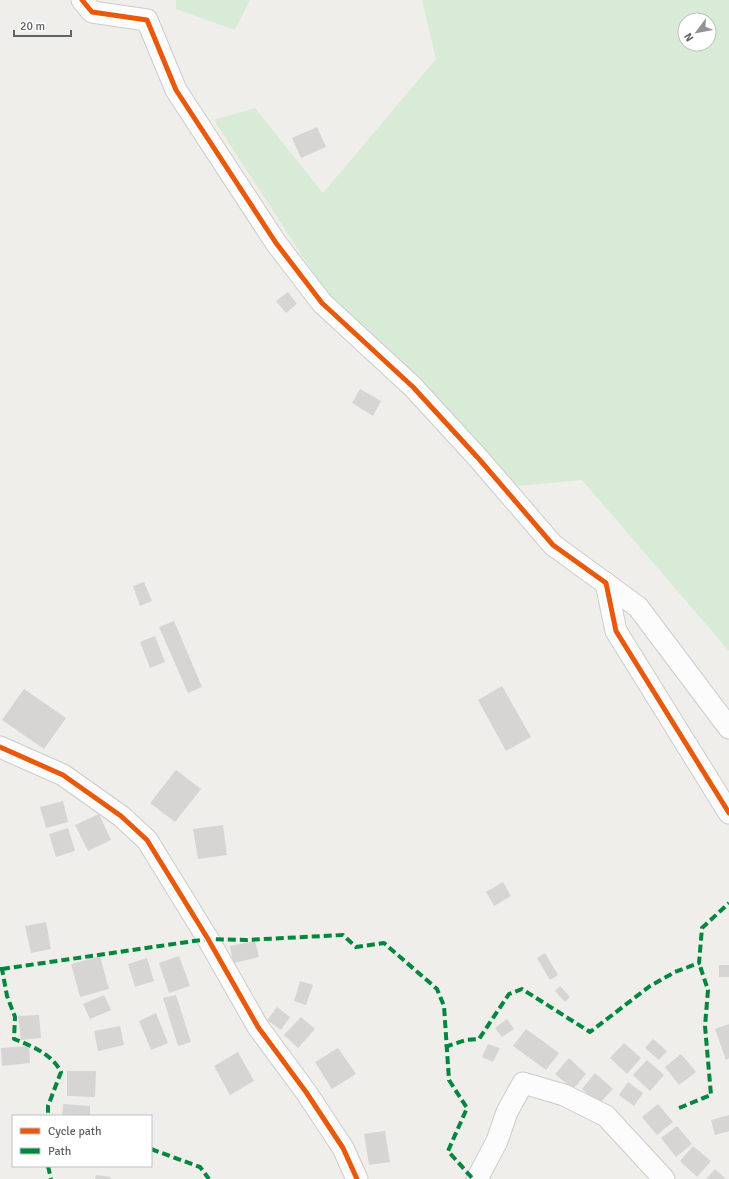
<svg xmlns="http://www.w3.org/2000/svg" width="729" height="1179" font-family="Signika,sans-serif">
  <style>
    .green { fill: #d8ebd6; fill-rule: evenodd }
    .building { fill: #d6d5d3 }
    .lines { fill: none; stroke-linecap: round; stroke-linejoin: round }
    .minor-casing { stroke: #cbcccc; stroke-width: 23 }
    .minor { stroke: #fdfcfc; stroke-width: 21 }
    .quiet { stroke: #00873e; stroke-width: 4; stroke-dasharray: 8 4; stroke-linecap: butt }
    .cycleway-casing { stroke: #fff; stroke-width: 8 }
    .cycleway { stroke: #e8590c; stroke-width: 5 }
  </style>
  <rect width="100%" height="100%" fill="#efeeea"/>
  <g class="green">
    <path d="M176,0H250L235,30L176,9Z"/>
    <path d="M422,0H729V651L582,480L516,486L325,291L214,120L255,108L323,193L436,59ZM685,20H709V44H685Z"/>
  </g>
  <g class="building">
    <path d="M317,127L326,147L301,158L292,138Z"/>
    <path d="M288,292L297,304L286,313L276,301Z"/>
    <path d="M360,389L381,401L373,416L352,403Z"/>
    <path d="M144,582L152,601L140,606L133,586Z"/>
    <path d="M174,621L202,687L188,693L159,627Z"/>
    <path d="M155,636L165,662L150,668L140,642Z"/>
    <path d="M502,686L531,737L506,751L478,700Z"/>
    <path d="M24,689L66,718L44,749L2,720Z"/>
    <path d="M176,770L201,789L175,822L150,803Z"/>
    <path d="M63,801L68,822L46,828L40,807Z"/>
    <path d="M99,814L111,840L88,851L75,825Z"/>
    <path d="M223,825L227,855L198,859L193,829Z"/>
    <path d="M68,828L75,851L56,857L49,834Z"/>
    <path d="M503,882L511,896L494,906L486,892Z"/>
    <path d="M46,922L51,949L31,953L25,926Z"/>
    <path d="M255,941L259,957L233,963L230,946Z"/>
    <path d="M545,953L558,975L550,980L537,958Z"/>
    <path d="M100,956L109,989L80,997L71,964Z"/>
    <path d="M179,956L190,986L169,993L159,963Z"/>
    <path d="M147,958L154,981L135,987L128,964Z"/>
    <rect x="719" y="965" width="10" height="12"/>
    <path d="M300,981L313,985L306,1005L294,1001Z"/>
    <path d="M560,986L570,997L565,1002L555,991Z"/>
    <path d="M104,995L111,1010L90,1019L83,1004Z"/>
    <path d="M176,995L191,1042L178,1046L163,998Z"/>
    <path d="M277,1007L290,1017L281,1030L267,1020Z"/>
    <path d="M156,1013L168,1043L151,1050L139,1021Z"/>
    <path d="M39,1015L41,1038L21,1040L18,1016Z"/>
    <path d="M301,1017L315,1029L298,1048L284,1035Z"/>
    <path d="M507,1019L514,1029L502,1037L495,1028Z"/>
    <path d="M729,1024V1058L726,1060L715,1029Z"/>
    <path d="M120,1026L124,1045L98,1051L94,1031Z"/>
    <path d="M526,1029L559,1053L546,1070L513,1046Z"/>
    <path d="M653,1039L667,1051L659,1060L645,1048Z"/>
    <path d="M624,1043L641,1058L627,1074L610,1058Z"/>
    <path d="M488,1044L500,1048L493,1062L482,1057Z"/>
    <path d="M29,1046L30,1063L2,1066L1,1048Z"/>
    <path d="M338,1048L356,1074L332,1089L315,1062Z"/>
    <path d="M238,1052L254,1081L230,1095L214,1066Z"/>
    <path d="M681,1054L696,1072L679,1085L665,1067Z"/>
    <path d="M569,1058L586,1074L573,1089L555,1074Z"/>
    <path d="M647,1060L664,1075L650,1091L633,1075Z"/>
    <path d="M67,1071H96L95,1097L67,1096Z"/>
    <path d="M595,1073L613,1089L599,1104L582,1089Z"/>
    <path d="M628,1082L643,1093L634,1106L619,1095Z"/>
    <path d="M63,1104L90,1106V1116H62Z"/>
    <path d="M658,1104L673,1122L657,1135L642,1117Z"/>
    <path d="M729,1115V1131L715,1135L711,1120Z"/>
    <path d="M677,1126L692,1144L676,1157L661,1138Z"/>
    <path d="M385,1131L390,1162L369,1165L364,1134Z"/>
    <path d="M693,1146L711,1161L697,1177L680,1161Z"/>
    <path d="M715,1169L726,1179H706Z"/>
    <path d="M96,1175L111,1177L110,1179H95Z"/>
  </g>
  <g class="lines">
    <defs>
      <g id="minor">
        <path d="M82,0L92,12L147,20L176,90L276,243L322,303L413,387L479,459L553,545L638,607L729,728"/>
        <path d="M606,583L616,631L729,813"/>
        <path d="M0,747L63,775L121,816L147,840L208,939L258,1027L306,1092L343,1148L357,1179"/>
        <path d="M477,1179L497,1141L507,1112L523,1083L564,1095L606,1116L664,1179"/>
      </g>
    </defs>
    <use href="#minor" class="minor-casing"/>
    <use href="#minor" class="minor"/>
    <g class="quiet">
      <path d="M0,969H2L7,996L15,1017L14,1039C32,1046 52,1054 61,1072L48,1106V1116"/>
      <path d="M2,969L208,939L246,940L343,935L356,947L384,943L437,989L444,1006L449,1080L467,1108L448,1151L473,1179"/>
      <path d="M445,1047L466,1040L479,1039L509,994L522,989L590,1032L650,986L675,972L699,963L702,928L729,903"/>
      <path d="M679,1108L711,1095L705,1026L708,990L699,963"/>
      <path d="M151,1149L200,1167L209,1179"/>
      <path d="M48,1166L51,1179"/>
    </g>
    <defs>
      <g id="cycleway">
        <path d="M82,0L92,12L147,20L176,90L276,243L322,303L413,387L479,459L553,545L606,583L616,631L729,813"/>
        <path d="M0,747L63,775L121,816L147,840L208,939L258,1027L306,1092L343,1148L357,1179"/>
      </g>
    </defs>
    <use href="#cycleway" class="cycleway-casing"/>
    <use href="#cycleway" class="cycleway"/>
  </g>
  <rect x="12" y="1115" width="140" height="52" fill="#ffffff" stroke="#bfc1c3"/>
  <rect x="20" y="1128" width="20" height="6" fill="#e8590c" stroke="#bfc1c3"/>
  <text x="48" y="1135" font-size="12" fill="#5f6368">Cycle path</text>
  <rect x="20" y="1148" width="20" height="6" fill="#00873e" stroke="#bfc1c3"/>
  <text x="48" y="1155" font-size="12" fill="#5f6368">Path</text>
  <g transform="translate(697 32) rotate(238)"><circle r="19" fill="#ffffff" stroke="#bfc1c3"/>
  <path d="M0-3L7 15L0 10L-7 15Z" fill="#919496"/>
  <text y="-6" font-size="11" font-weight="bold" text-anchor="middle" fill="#5f6368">N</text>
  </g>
  <path d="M14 30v6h57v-6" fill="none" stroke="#5f6368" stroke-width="2"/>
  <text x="20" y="30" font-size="12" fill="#5f6368" stroke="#ffffff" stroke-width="3" paint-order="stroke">20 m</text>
</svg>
